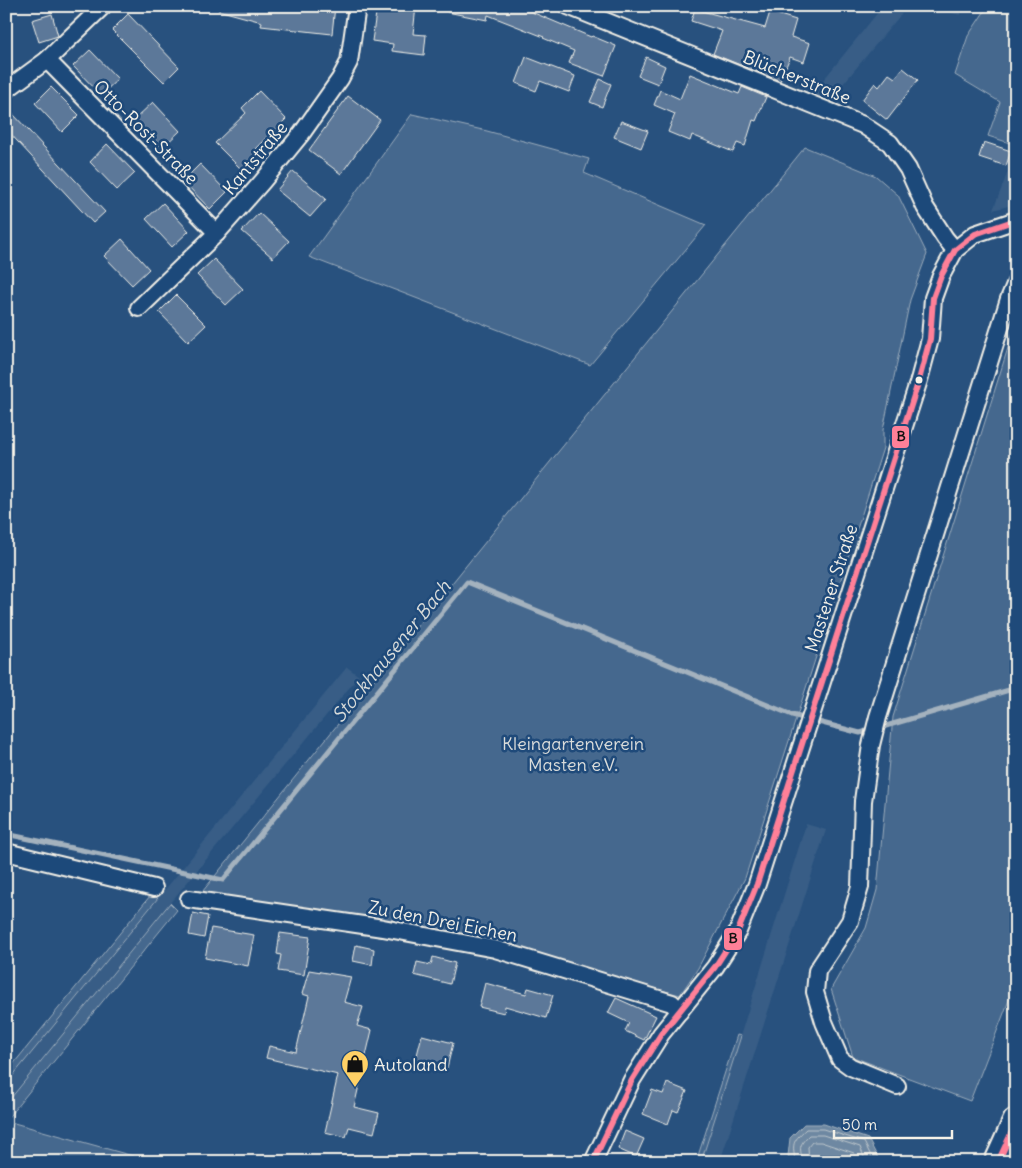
<svg xmlns="http://www.w3.org/2000/svg" width="1022" height="1168" font-family="Delius,sans-serif">
  <style>
    .built { fill: #375d86 }
    .green { fill: #45688e; stroke: #9cacbb }
    .water { fill: #6e88a2; stroke: #a4b2be }
    .lines { fill: none; stroke-linecap: round; stroke-linejoin: round }
    .shore { stroke: #bec7cc; stroke-width: 1 }
    .stream { stroke: #a4b2be; stroke-width: 5 }
    .building { fill: #5b7899; stroke: #f4f1e8 }
    .street-casing { stroke: #f4f1e8; stroke-width: 20 }
    .primary-casing { stroke: #f4f1e8; stroke-width: 30 }
    .street { stroke: #1f4a7a; stroke-width: 16 }
    .primary { stroke: #1f4a7a; stroke-width: 26 }
    .bus-1-casing { stroke: #1f4a7a; stroke-width: 10 }
    .bus-1 { stroke: #ff8098; stroke-width: 6 }
    .bus-dot { fill: #f4f1e8; stroke: #1f4a7a; stroke-width: 2 }
    .labels { text-anchor: middle; dominant-baseline: central; stroke-width: 5; stroke-linejoin: round; paint-order: stroke }
    .street-label { font-size: 18px; fill: #f4f1e8; stroke: #1f4a7a }
    .park-label { font-size: 18px; fill: #dadcda; stroke: #1f4a7a }
    .poi-label { font-size: 18px; fill: #f4f1e8; stroke: #1f4a7a; text-anchor: start }
    .water-label { font-size: 19px; font-style: italic; fill: #d9dcda; stroke: #1f4a7a }
    .line-badge { stroke: #1f4a7a; stroke-width: 2 }
    .pale-badge-label { font-size: 14px; text-anchor: middle; font-weight: bold; fill: #111 }
  </style>
  <rect width="100%" height="100%" fill="#28517e"/>
  <filter id="ink" filterUnits="userSpaceOnUse"><feTurbulence type="fractalNoise" baseFrequency=".02" numOctaves="2"/><feDisplacementMap in="SourceGraphic" scale="10" xChannelSelector="R" yChannelSelector="G"/><feConvolveMatrix kernelMatrix="1 2 1 2 8 2 1 2 1" color-interpolation-filters="sRGB"/></filter>
  <g filter="url(#ink)">
    <g class="built">
      <path d="M883,6H908L838,90L832,103L812,94Z"/>
      <path d="M922,6H966L960,15Z"/>
      <path d="M1016,147V204L993,210L1009,169Z"/>
      <path d="M347,667L359,676L170,903L6,1104V1084Z"/>
      <path d="M806,824L826,830L720,1162H701Z"/>
    </g>
    <g class="green">
      <path d="M988,6H1016V145L988,136L1000,102L955,75L968,36Z"/>
      <path d="M412,114L487,131L589,159L584,173L706,225L590,365L309,257Z"/>
      <path d="M805,147L876,176L898,195L927,254L910,300L883,430V448L745,878L698,968L680,995L494,945L198,897Z"/>
      <path d="M1016,322V982L970,1101L853,1057L831,989L866,928L877,890L893,717Z"/>
      <path d="M150,896L158,898L6,1084V1073Z"/>
      <path d="M170,903L177,910L6,1120V1104Z"/>
      <path d="M737,1035L741,1036L701,1162H696Z"/>
      <path d="M14,1123L133,1156L128,1162H6V1134Z"/>
    </g>
    <path class="water" d="M804,1124H824L868,1139L878,1158L876,1162H792L788,1156L790,1138Z"/>
    <g class="lines">
      <g class="shore">
        <path d="M795,1162C793,1143 791,1143 806,1129H823L864,1142L872,1158V1162"/>
        <path d="M802,1162C801,1147 797,1147 809,1135H823L860,1147L866,1162"/>
        <path d="M809,1162L808,1147L812,1142H821L854,1153L858,1162"/>
      </g>
      <g class="stream">
        <path d="M879,728L1016,688"/>
        <path d="M6,834L223,880L467,582L792,715L860,733L871,730"/>
      </g>
    </g>
    <g class="building">
      <path d="M219,6H335L332,34L261,26L262,22L218,10Z"/>
      <path d="M377,6H416L413,34L426,35L424,55L392,51L393,44L372,41Z"/>
      <path d="M447,6H523V8L534,13L591,37L592,36L616,46L604,76L569,63L574,51L543,38L544,37L488,15L487,20L447,12Z"/>
      <path d="M695,9L765,28L770,12L796,20L791,37L810,43L804,62L790,57L780,81L713,54L722,31L691,21Z"/>
      <path d="M52,14L58,36L39,42L32,20Z"/>
      <path d="M128,14L179,67L164,82L112,30Z"/>
      <path d="M90,50L118,79L101,95L73,66Z"/>
      <path d="M526,57L575,76L569,92L540,81L536,91L516,83Z"/>
      <path d="M646,57L665,66L658,84L638,76Z"/>
      <path d="M903,68L918,80L887,120L862,100L875,83L879,87L889,74L895,78Z"/>
      <path d="M690,74L739,94L742,87L766,97L756,121L753,120L745,146L737,143L733,152L692,135L690,141L668,132L675,114L654,105L660,90L680,99Z"/>
      <path d="M600,79L611,84L602,107L590,102Z"/>
      <path d="M51,87L79,115L62,132L35,103Z"/>
      <path d="M259,91L286,119L256,149L261,154L243,171L215,143L246,113L242,108Z"/>
      <path d="M348,96L380,120L341,174L309,150Z"/>
      <path d="M153,102L180,131L162,148L135,119Z"/>
      <path d="M13,114L105,212L93,223L6,129V120Z"/>
      <path d="M621,121L648,131L641,148L614,137Z"/>
      <path d="M984,142L1011,151L1006,166L979,157Z"/>
      <path d="M107,144L135,173L117,190L90,162Z"/>
      <path d="M200,164L227,192L210,209L183,181Z"/>
      <path d="M293,171L326,199L310,217L277,190Z"/>
      <path d="M163,203L189,231L172,247L146,219Z"/>
      <path d="M259,213L289,241L273,258L242,231Z"/>
      <path d="M122,239L149,269L132,285L104,256Z"/>
      <path d="M214,259L243,289L226,305L197,275Z"/>
      <path d="M176,295L206,325L188,342L159,312Z"/>
      <path d="M193,913L208,916L204,938L189,935Z"/>
      <path d="M211,928L254,935L248,966L205,958Z"/>
      <path d="M280,933L310,937L304,975L278,971L281,955L277,954Z"/>
      <path d="M356,945L374,949L372,965L353,961Z"/>
      <path d="M433,957L455,963L450,984L414,975L417,962L431,965Z"/>
      <path d="M309,970L351,977L344,1002L363,1007L357,1026L372,1030L354,1107L379,1113L374,1133L349,1127L346,1137L325,1132L338,1075L266,1058L269,1046L296,1052L309,996L302,994Z"/>
      <path d="M485,983L526,994L528,988L553,995L546,1018L505,1006L504,1013L479,1007Z"/>
      <path d="M616,998L656,1016L644,1040L625,1031L629,1023L608,1013Z"/>
      <path d="M422,1035L453,1043L446,1072L415,1063Z"/>
      <path d="M667,1083L687,1091L678,1112L673,1110L668,1124L643,1114L652,1090L663,1094Z"/>
      <path d="M625,1131L644,1139L636,1157L618,1149Z"/>
    </g>
    <g class="lines">
      <defs>
        <g id="street">
          <path d="M568,6L863,125L890,143L908,169L925,207L945,238L955,250"/>
          <path d="M47,60L217,233"/>
          <path d="M6,90L47,60L103,6"/>
          <path d="M139,308L217,233L262,182L302,133L340,79L349,62L357,6"/>
          <path d="M6,852L154,888"/>
          <path d="M189,899L383,928L495,949L672,1003L680,1011"/>
          <path d="M897,1086L851,1067L840,1059L824,1022L815,992L817,971L850,921L860,887L863,801L871,745L878,717L1009,299L1016,282"/>
          <path d="M593,1162L632,1080L661,1034L715,967L738,931L757,884L919,380L930,339L933,298L941,276L955,250L975,234L1016,220"/>
        </g>
        <path id="primary" d="M998,1162L1016,1122"/>
      </defs>
      <use href="#street" class="street-casing"/>
      <use href="#primary" class="primary-casing"/>
      <use href="#street" class="street"/>
      <use href="#primary" class="primary"/>
      <defs>
        <g id="bus-1">
          <path d="M593,1162L632,1080L661,1034L715,967L738,931L757,884L919,380L930,339L933,298L941,276L955,250L975,234L1016,220"/>
          <path d="M998,1162L1016,1123"/>
        </g>
      </defs>
      <use href="#bus-1" class="bus-1-casing"/>
      <use href="#bus-1" class="bus-1"/>
    </g>
  </g>
  <defs>
    <symbol id="shop-pin" viewBox="-11 -11 22 30"><path d="M0 17L-7.5 6A9.5 9.5 0 1 1 7.5 6Z" fill="#ffd166" stroke="#1f4a7a"/><path d="M-5-2.5h2.3a2.7 3.5 0 0 1 5.4 0H5L5.5 6h-11ZM-1.5-2.5h3a1.5 2.3 0 0 0-3 0Z" fill="#111"/></symbol>
  </defs>
  <g fill-rule="evenodd">
    <use href="#shop-pin" x="339" y="1048" width="32" height="43"/>
  </g>
  <circle class="bus-dot" cx="919" cy="380" r="4.5"/>
  <g class="labels">
    <g class="street-label">
      <text transform="translate(797 77) rotate(22)">Blücherstraße</text>
      <text transform="translate(146 132) rotate(45)">Otto-Rost-Straße</text>
      <text transform="translate(255 158) rotate(-50)">Kantstraße</text>
      <text transform="translate(831 588) rotate(-72)">Mastener Straße</text>
      <text transform="translate(443 921) rotate(11)">Zu den Drei Eichen</text>
    </g>
    <g class="park-label">
      <text x="573" y="743">Kleingartenverein<tspan x="573" dy="21">Masten e.V.</tspan></text>
    </g>
    <g class="poi-label">
      <text x="374" y="1064">Autoland</text>
    </g>
    <g class="water-label">
      <text transform="translate(391 651) rotate(-51)">Stockhausener Bach</text>
    </g>
  </g>
  <g class="line-badge">
    <rect x="891" y="425" width="19" height="24" rx="5" fill="#ff8098"/>
    <rect x="723" y="927" width="20" height="24" rx="5" fill="#ff8098"/>
  </g>
  <g class="pale-badge-label">
    <text x="901" y="441">B</text>
    <text x="733" y="943">B</text>
  </g>
  <rect width="1022" height="1168" fill="none" stroke="#1f4a7a" stroke-width="25"/>
  <rect x="12" y="12" width="997" height="1143" fill="none" stroke="#f4f1e8" stroke-width="2" filter="url(#ink)"/>
  <path d="M834 1130v8h118v-8" fill="none" stroke="#f4f1e8" stroke-width="2.5"/>
  <text x="842" y="1130" font-size="15" fill="#f4f1e8" stroke="#1f4a7a" stroke-width="4" paint-order="stroke">50 m</text>
</svg>
